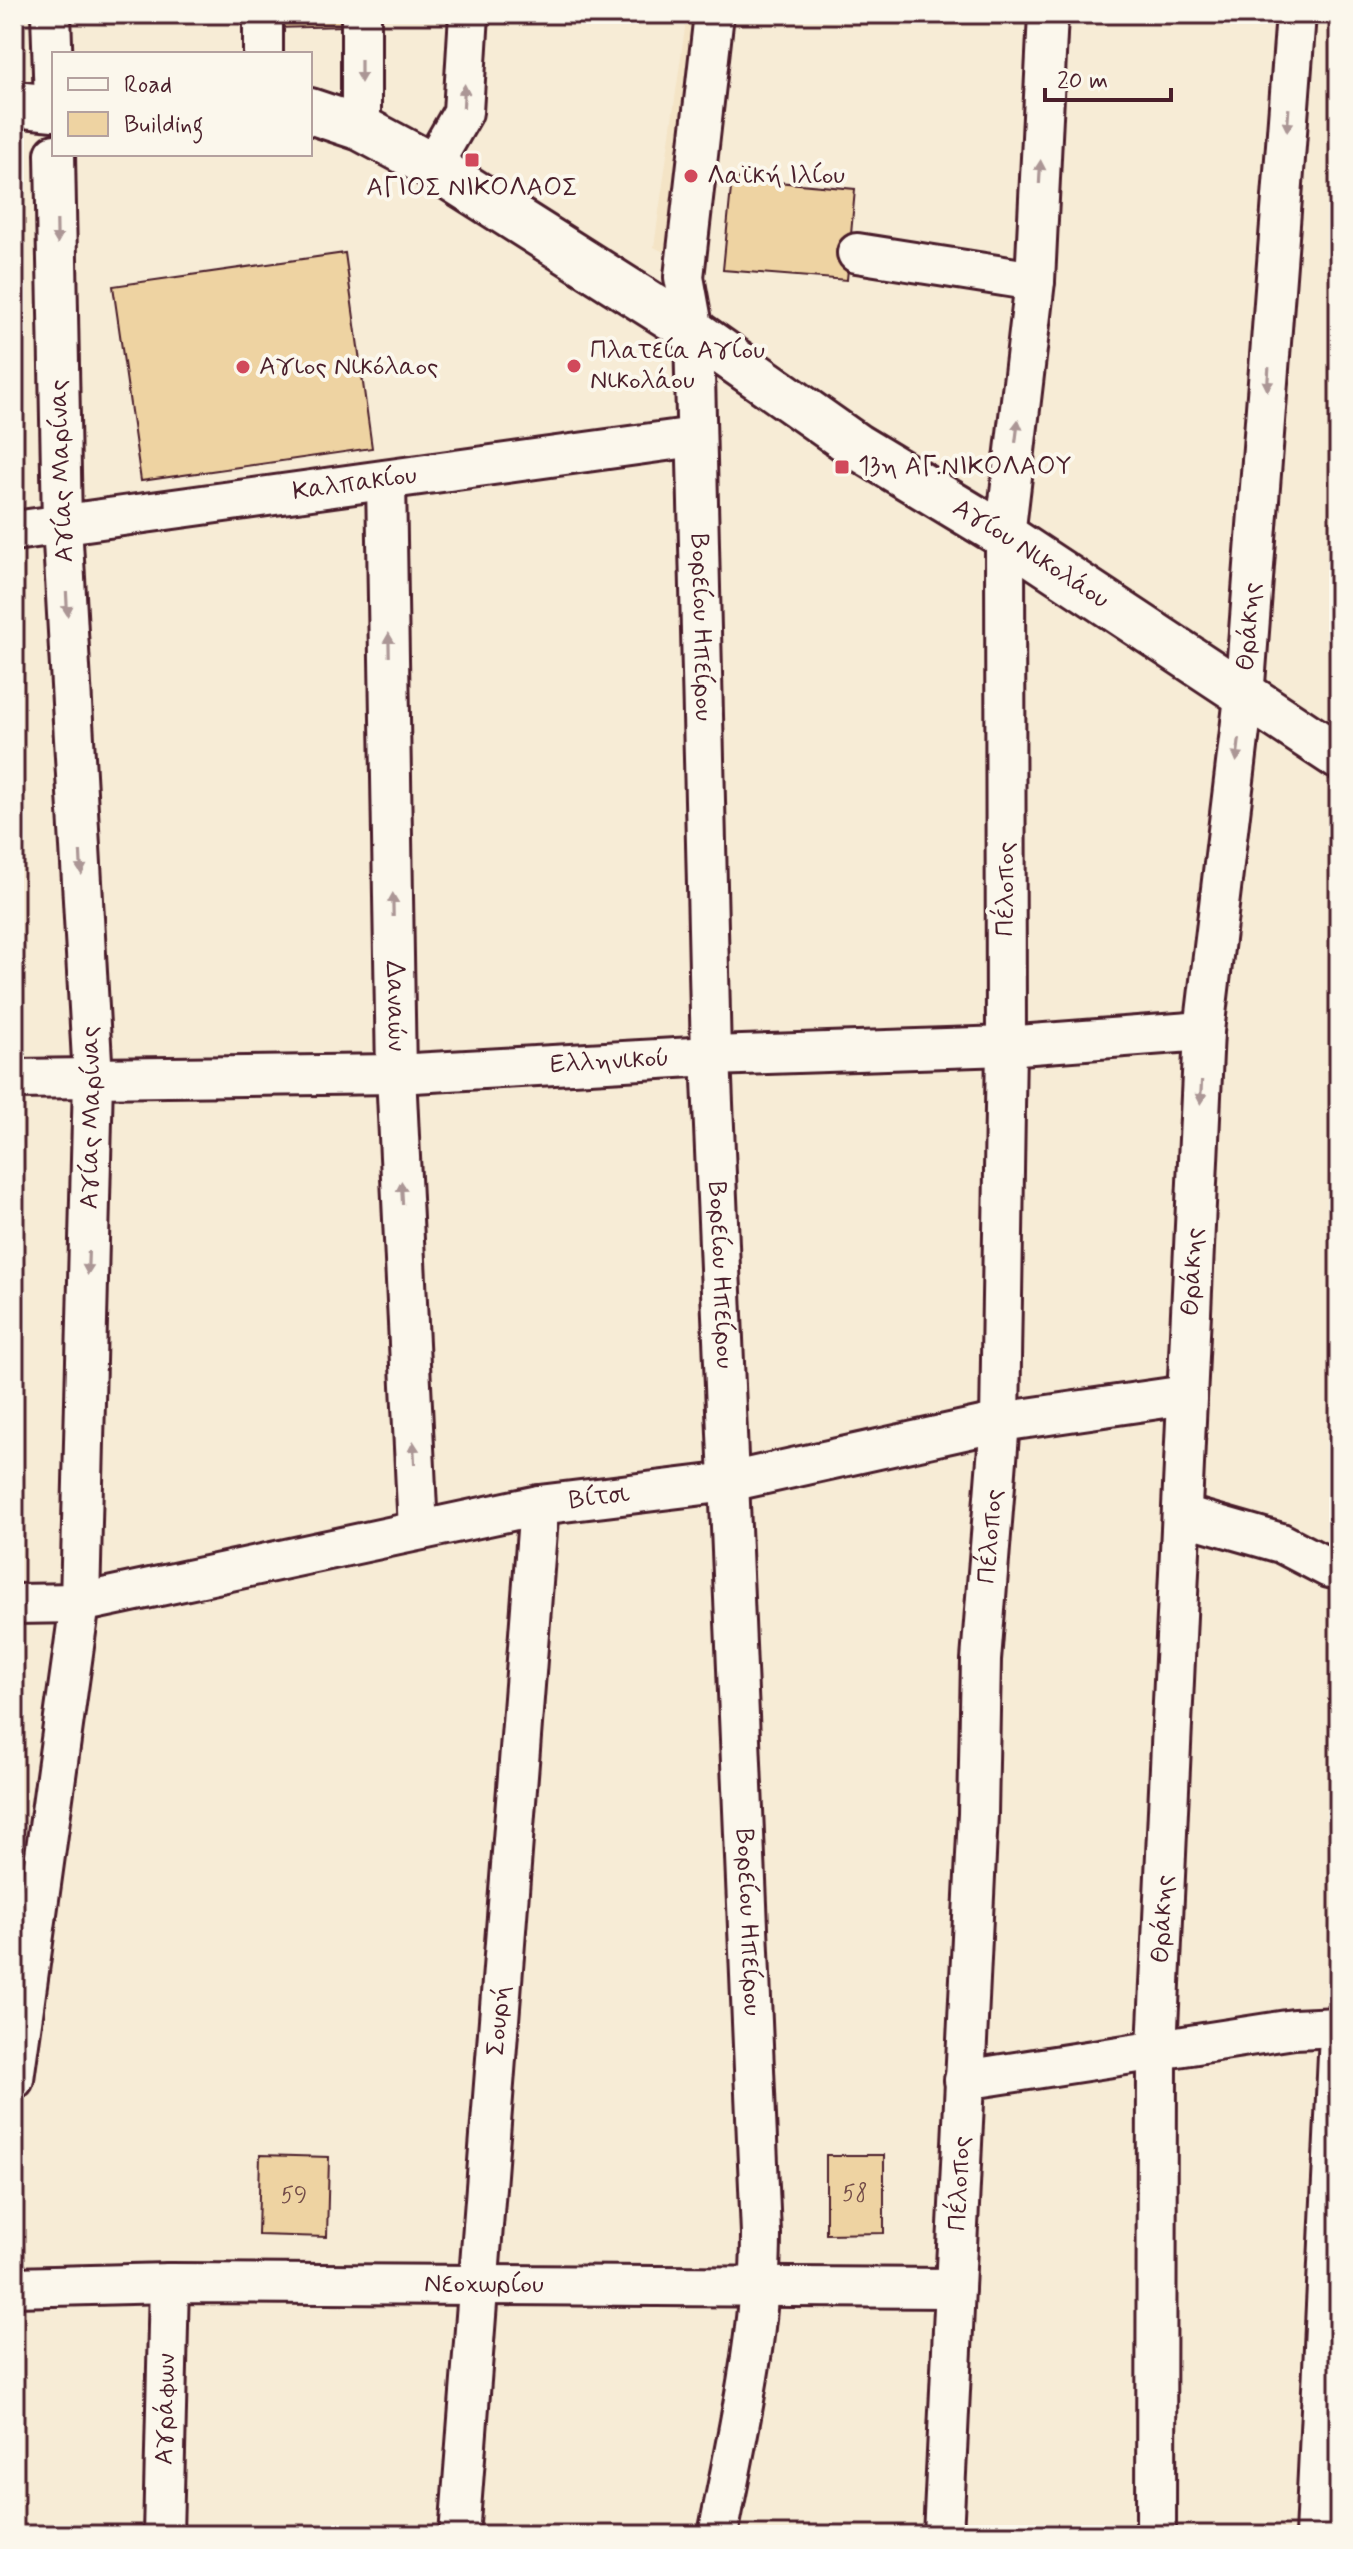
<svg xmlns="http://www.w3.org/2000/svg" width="1353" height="2549" font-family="Mynerve,sans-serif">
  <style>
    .built { fill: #f4e4c6 }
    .building { fill: #eed3a2; stroke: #4a1f2b; stroke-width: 2 }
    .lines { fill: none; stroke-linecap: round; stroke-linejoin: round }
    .minor-casing { stroke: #4a1f2b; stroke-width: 44 }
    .tertiary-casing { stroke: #4a1f2b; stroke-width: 50 }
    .minor { stroke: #fbf7ec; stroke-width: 38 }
    .tertiary { stroke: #fbf7ec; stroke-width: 44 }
    .oneway { fill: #ab9695 }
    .poi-dot { fill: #d1495b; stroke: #fbf7ec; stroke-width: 3 }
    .labels { text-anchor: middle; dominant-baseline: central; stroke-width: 8; stroke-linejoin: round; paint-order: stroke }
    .number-label { font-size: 22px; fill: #734c49 }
    .poi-label { font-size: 26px; fill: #4a1f2b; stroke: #fbf7ec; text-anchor: start }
    .street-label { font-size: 26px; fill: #4a1f2b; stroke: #fbf7ec }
  </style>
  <rect width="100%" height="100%" fill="#f7ecd6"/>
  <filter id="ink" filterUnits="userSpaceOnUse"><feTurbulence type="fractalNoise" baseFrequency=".0125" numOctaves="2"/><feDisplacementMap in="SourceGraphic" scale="16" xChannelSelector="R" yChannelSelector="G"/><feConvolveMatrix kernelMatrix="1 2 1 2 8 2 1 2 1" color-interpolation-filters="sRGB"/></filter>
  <g filter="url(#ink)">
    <path class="built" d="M687,14H732L726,105L706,274L654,247Z"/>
    <g class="building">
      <path d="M275,14H344V26L276,28Z"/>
      <path d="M732,178L855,189L847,280L723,270Z"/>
      <path d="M345,253L372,448L141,481L113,286Z"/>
      <path d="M260,2155L329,2157L327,2237L258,2235Z"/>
      <path d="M826,2155H884V2233L826,2234Z"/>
    </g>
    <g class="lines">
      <defs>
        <g id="minor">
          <path d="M51,14L54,102"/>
          <path d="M263,14V54"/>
          <path id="s1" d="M714,14L684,277L694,332L711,1056L761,2234C761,2336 737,2435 718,2535"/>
          <path d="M361,128V14"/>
          <path d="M432,166L463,112L469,14"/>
          <path d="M857,253L1035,281"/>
          <path id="s2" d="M386,480L396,1074L418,1530"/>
          <path id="s3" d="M14,531L695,437"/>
          <path id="s4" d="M14,1079L396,1074L711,1056L1006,1046L1204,1031"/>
          <path d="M1183,1515L1281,1543L1329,1568L1339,1569"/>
          <path id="s5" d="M14,1604L80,1603L539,1505L729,1482L1000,1422L1186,1395"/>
          <path id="s6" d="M14,2079L80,1603L93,1079L62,524L55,154"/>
          <path d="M964,2080L1294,2029L1339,2027"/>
          <path id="s7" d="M14,2287L169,2283L955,2288"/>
          <path id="s8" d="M163,2535L169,2283"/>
          <path id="s9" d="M459,2535L539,1505"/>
          <path id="s10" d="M943,2535L978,1814L981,1660L1000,1422L1006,1046L1005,536L1035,281L1048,14"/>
          <path id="s11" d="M1156,2535L1157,2049L1204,1031L1244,697L1296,14"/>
          <path d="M1315,2535L1339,2034"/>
        </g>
        <g id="tertiary">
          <path d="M14,104L54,108"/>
          <path id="s12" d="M310,111L361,128L432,166L694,332L856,446L1005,536L1339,757"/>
        </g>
      </defs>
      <use href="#minor" class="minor-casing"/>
      <use href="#tertiary" class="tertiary-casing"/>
      <use href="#minor" class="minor"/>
      <use href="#tertiary" class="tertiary"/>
    </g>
    <defs><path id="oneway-solid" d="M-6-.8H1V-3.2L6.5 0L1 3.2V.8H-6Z" transform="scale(2)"/></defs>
    <g class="oneway">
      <use href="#oneway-solid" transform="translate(361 71) rotate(90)"/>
      <use href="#oneway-solid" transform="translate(464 96) rotate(-87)"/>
      <use href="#oneway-solid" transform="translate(1288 120) rotate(94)"/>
      <use href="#oneway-solid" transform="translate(1040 172) rotate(-87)"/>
      <use href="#oneway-solid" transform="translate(57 232) rotate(89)"/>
      <use href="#oneway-solid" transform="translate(1268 379) rotate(94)"/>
      <use href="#oneway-solid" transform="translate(1017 431) rotate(-83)"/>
      <use href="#oneway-solid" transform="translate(67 604) rotate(87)"/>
      <use href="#oneway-solid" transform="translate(389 645) rotate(-91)"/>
      <use href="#oneway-solid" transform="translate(1238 750) rotate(97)"/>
      <use href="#oneway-solid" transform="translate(81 863) rotate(87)"/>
      <use href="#oneway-solid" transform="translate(393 905) rotate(-91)"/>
      <use href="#oneway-solid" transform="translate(1201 1092) rotate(93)"/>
      <use href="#oneway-solid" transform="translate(402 1193) rotate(-93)"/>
      <use href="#oneway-solid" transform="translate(88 1263) rotate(92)"/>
      <use href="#oneway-solid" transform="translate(414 1453) rotate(-93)"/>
    </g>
  </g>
  <g class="poi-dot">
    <rect x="464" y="152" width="16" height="16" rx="4"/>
    <circle cx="691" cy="176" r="8"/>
    <circle cx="574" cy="366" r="8"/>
    <circle cx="243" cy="367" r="8"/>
    <rect x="834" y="459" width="16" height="16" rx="4"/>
  </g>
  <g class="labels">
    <g class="number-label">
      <text x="855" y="2194">58</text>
      <text x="294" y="2196">59</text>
    </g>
    <g class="poi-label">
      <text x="707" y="176">Λαϊκή Ιλίου</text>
      <text x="472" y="188" text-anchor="middle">ΑΓΙΟΣ ΝΙΚΟΛΑΟΣ</text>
      <text x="590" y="351">Πλατεία Αγίου<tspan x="590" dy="30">Νικολάου</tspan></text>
      <text x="259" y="367">Αγιος Νικόλαος</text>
      <text x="858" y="467">13η ΑΓ.ΝΙΚΟΛΑΟΥ</text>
    </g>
    <g class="street-label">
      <text transform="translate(62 471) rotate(-92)">Αγίας Μαρίνας</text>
      <text stroke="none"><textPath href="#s3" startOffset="344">Καλπακίου</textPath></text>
      <text stroke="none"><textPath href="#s12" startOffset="848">Αγίου Νικολάου</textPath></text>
      <text stroke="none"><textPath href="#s11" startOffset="1912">Θράκης</textPath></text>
      <text stroke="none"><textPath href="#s1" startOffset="616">Βορείου Ηπείρου</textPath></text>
      <text transform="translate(1006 889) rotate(-90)">Πέλοπος</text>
      <text stroke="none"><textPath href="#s2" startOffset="526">Δαναών</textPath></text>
      <text stroke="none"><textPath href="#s4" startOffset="596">Ελληνικού</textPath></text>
      <text stroke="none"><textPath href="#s6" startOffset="966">Αγίας Μαρίνας</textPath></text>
      <text stroke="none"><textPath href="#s11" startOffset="1264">Θράκης</textPath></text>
      <text stroke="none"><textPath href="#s1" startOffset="1264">Βορείου Ηπείρου</textPath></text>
      <text stroke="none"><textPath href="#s5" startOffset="596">Βίτσι</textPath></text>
      <text stroke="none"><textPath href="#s10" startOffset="1000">Πέλοπος</textPath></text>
      <text stroke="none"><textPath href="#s11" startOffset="616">Θράκης</textPath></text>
      <text stroke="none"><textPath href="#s1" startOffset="1912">Βορείου Ηπείρου</textPath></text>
      <text stroke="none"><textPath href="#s9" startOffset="516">Σουρή</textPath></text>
      <text stroke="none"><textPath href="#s10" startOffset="352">Πέλοπος</textPath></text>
      <text stroke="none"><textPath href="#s7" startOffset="470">Νεοχωρίου</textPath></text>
      <text stroke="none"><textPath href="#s8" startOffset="126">Αγράφων</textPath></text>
    </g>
  </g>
  <rect width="1353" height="2549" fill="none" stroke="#fbf7ec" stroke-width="48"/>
  <rect x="24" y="24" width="1305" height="2501" fill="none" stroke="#4a1f2b" stroke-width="3" filter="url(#ink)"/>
  <rect x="52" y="52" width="260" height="104" fill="#fbf7ec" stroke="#b4a19f" stroke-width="2"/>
  <rect x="68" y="78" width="40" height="12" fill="#fbf7ec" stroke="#b4a19f" stroke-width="2"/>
  <text x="124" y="92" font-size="24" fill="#4a1f2b">Road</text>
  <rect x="68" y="112" width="40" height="24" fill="#eed3a2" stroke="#b4a19f" stroke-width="2"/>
  <text x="124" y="132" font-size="24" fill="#4a1f2b">Building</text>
  <path d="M1045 88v12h126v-12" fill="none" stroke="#4a1f2b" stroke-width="4"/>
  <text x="1057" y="88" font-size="24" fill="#4a1f2b" stroke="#fbf7ec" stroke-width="6" paint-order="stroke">20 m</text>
</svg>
